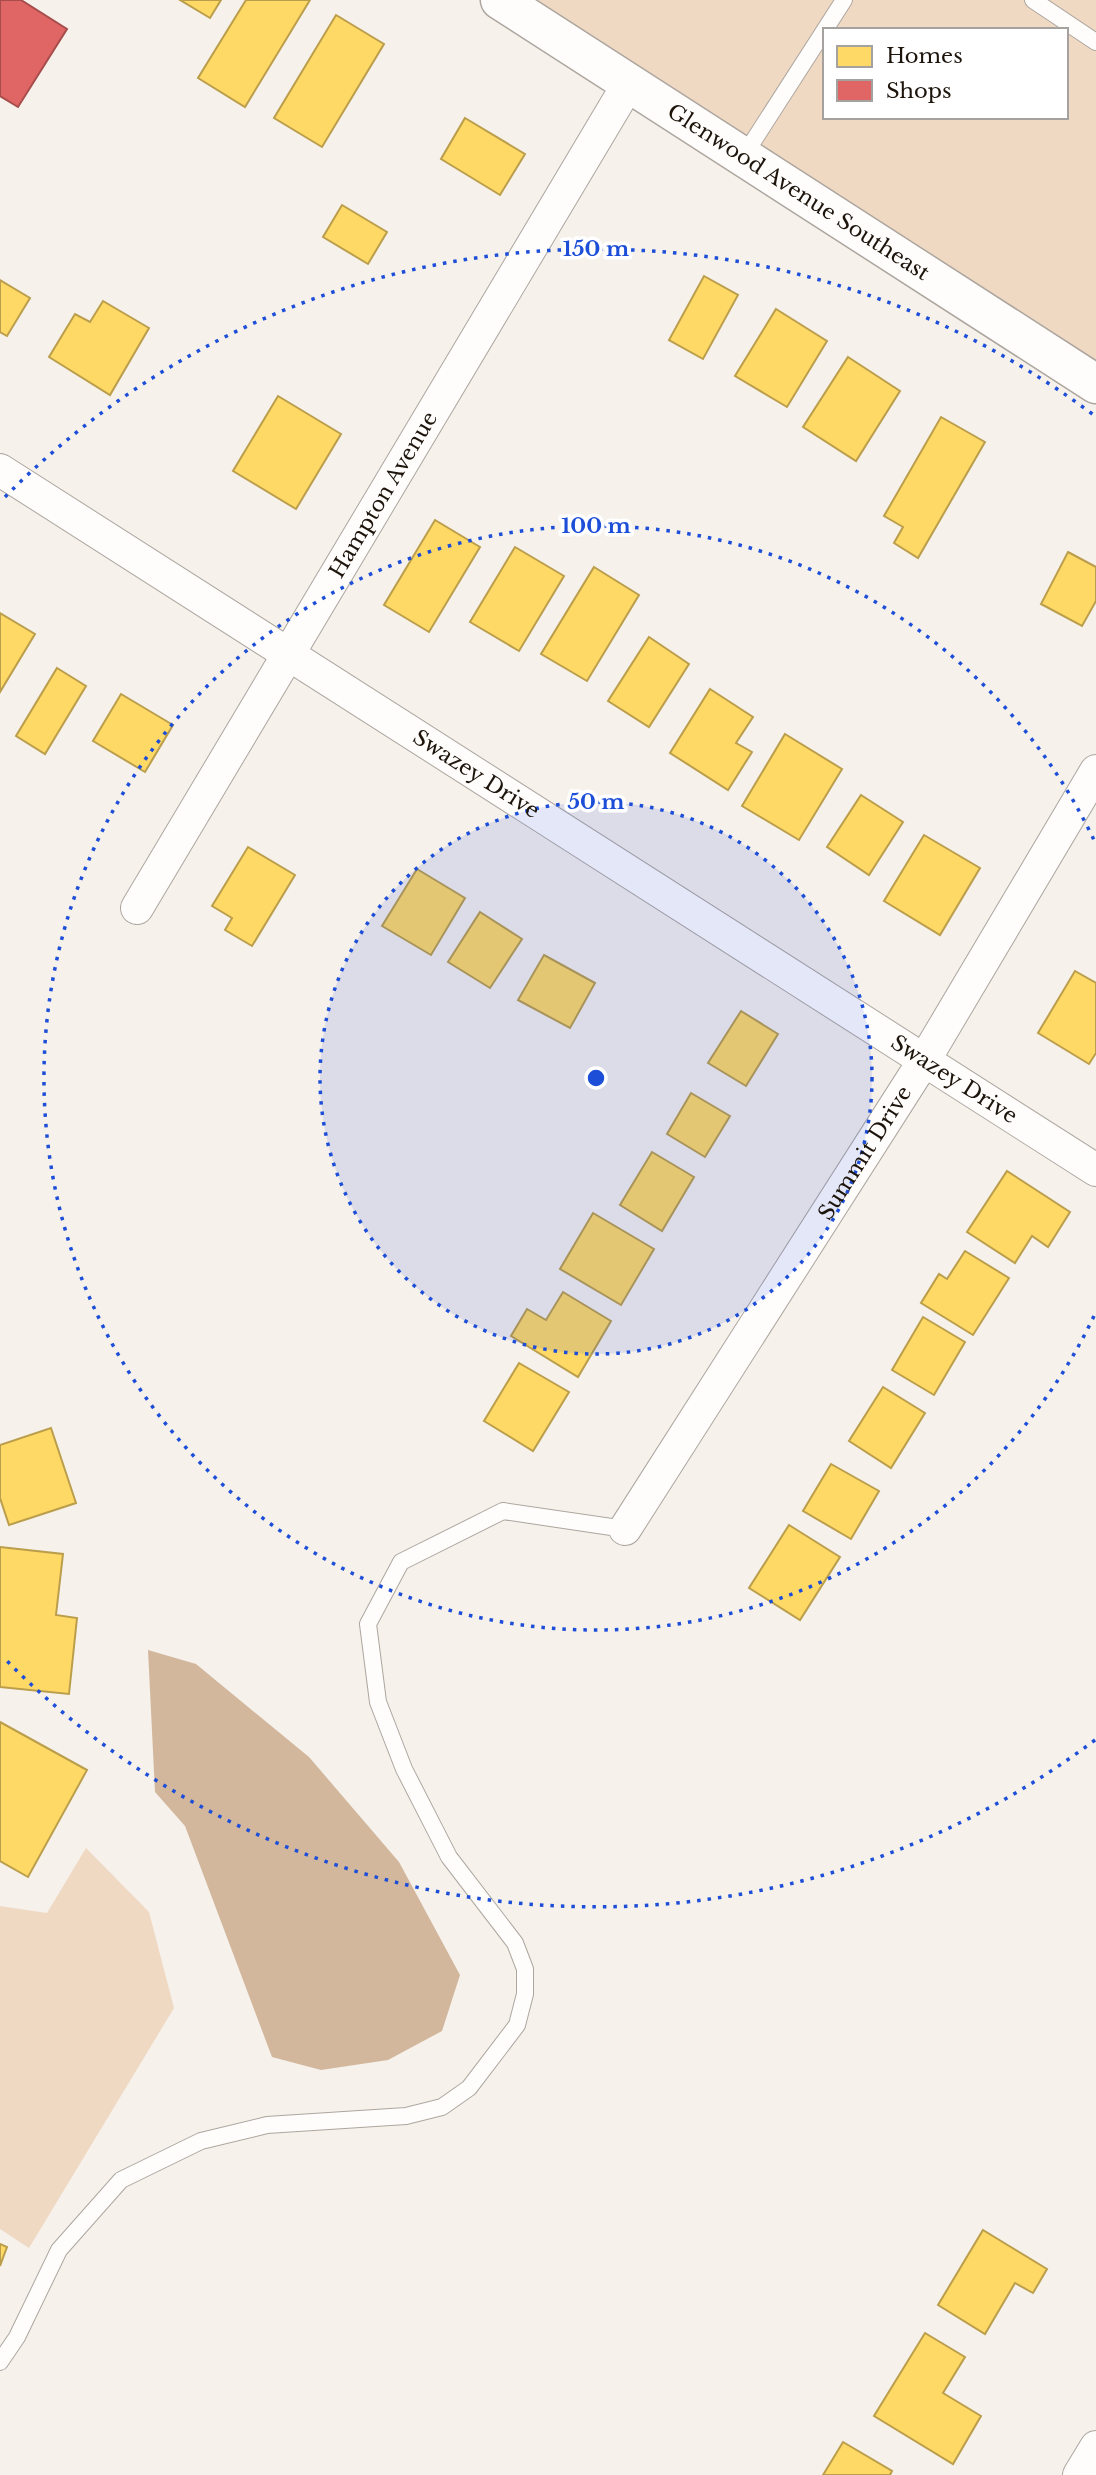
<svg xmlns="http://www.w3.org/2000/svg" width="1096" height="2475" font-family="'Libre Baskerville',serif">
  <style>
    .green { fill: #f0d9c3; fill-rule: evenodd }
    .water { fill: #d2b79d }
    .homes { fill: #ffd966; stroke: #bb9e4b; stroke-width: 2 }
    .shops { fill: #e06666; stroke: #a64d4b; stroke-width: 2 }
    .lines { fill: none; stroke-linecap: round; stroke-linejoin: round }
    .service-casing { stroke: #ada69f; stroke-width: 18 }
    .minor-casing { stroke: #ada69f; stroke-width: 34 }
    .secondary-casing { stroke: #ada69f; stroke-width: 41 }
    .service { stroke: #fefdfc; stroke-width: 16 }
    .minor { stroke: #fefdfc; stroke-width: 32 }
    .secondary { stroke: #fefdfc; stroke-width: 38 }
    .ring { fill: none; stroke: #1d4ed8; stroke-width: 3.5; stroke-dasharray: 3.5 7 }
    .labels { text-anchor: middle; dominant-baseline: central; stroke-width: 7; stroke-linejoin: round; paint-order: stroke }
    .street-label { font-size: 21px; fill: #1d140c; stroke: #fff }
    .centre { fill: #1d4ed8; stroke: #fff; stroke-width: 3.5 }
    .ring-label { font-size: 21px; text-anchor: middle; font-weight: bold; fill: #1d4ed8; stroke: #fff; stroke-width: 7; stroke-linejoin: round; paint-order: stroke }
  </style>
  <rect width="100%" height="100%" fill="#f6f1eb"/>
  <g class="green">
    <path d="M498,0H1096V384ZM825,30H1066V117H825Z"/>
    <path d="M86,1848L149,1912L174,2008L29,2248L0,2229V1906L47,1913Z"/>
  </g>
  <path class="water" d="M148,1650L196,1664L309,1757L399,1862L460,1975L442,2031L388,2060L321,2070L272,2057L185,1826L155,1792Z"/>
  <g class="homes">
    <path d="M180,0H221L210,18Z"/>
    <path d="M246,0H310L245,107L198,78Z"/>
    <path d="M336,15L384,44L322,147L274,118Z"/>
    <path d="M465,118L525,154L500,195L441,159Z"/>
    <path d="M342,205L387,232L368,264L323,237Z"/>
    <path d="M704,276L738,295L703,359L669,340Z"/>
    <path d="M0,280L30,298L7,336L0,332Z"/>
    <path d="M103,301L149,328L110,395L49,357L75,314L90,322Z"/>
    <path d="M776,309L827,341L787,407L735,376Z"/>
    <path d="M848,357L900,391L856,461L803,427Z"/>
    <path d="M278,396L341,434L296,509L233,471Z"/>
    <path d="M941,417L985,442L918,558L894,543L903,527L884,516Z"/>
    <path d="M435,520L480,547L429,632L384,605Z"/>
    <path d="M515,547L564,576L519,651L470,622Z"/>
    <path d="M1068,552L1096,567V601L1082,626L1041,604Z"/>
    <path d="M594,567L639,595L587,681L541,654Z"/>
    <path d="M0,613L35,634L0,692Z"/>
    <path d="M649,637L689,664L649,727L608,701Z"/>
    <path d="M57,668L86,686L45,754L16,736Z"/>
    <path d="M710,689L753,717L736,743L752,752L728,790L670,753Z"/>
    <path d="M121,694L173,725L145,772L93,741Z"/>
    <path d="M785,734L842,769L799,840L742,806Z"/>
    <path d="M861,795L903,822L869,875L827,847Z"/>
    <path d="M924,835L980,868L940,935L884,901Z"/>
    <path d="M248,847L295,875L252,946L225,930L232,918L212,906Z"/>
    <path d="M417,869L465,898L431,955L382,926Z"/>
    <path d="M480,912L522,939L490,988L448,962Z"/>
    <path d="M544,955L595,983L570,1028L518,1000Z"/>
    <path d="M1075,971L1096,983V1053L1089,1064L1038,1033Z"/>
    <path d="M741,1011L778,1034L746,1086L708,1063Z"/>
    <path d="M691,1093L730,1116L705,1157L667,1134Z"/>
    <path d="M652,1152L694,1177L662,1231L620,1205Z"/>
    <path d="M1007,1171L1070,1212L1048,1247L1032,1236L1015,1263L967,1232Z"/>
    <path d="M593,1213L654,1249L621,1305L560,1269Z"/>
    <path d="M965,1251L1009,1278L973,1335L921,1303L939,1274L947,1279Z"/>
    <path d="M563,1292L611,1321L578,1377L511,1336L527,1309L546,1320Z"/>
    <path d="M923,1317L965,1342L934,1395L892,1370Z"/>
    <path d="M519,1363L569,1392L533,1451L484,1421Z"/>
    <path d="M883,1387L925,1413L891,1468L849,1441Z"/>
    <path d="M51,1428L76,1503L9,1525L0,1498V1445Z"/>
    <path d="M831,1464L879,1491L851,1539L803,1511Z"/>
    <path d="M789,1525L840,1557L800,1620L749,1588Z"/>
    <path d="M0,1547L63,1554L56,1615L77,1618L69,1694L0,1687Z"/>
    <path d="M0,1722L87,1770L28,1877L0,1861Z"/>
    <path d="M983,2230L1047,2269L1033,2293L1015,2283L985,2334L938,2305Z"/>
    <path d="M0,2244L7,2247L0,2266Z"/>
    <path d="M925,2333L965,2357L943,2393L981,2416L953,2464L874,2416Z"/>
    <path d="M843,2442L892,2471L890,2475H823Z"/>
  </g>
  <path class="shops" d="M0,0H21L67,29L18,107L0,96Z"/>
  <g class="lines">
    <defs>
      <g id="service">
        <path d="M1033,0L1096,42"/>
        <path d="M743,157L844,0"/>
        <path d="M0,2362L17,2337L59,2250L121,2180L201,2141L267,2125L406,2116L442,2107L469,2088L517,2025L525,1994V1969L515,1943L449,1857L404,1769L378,1702L368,1624L401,1562L503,1511L625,1529"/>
      </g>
      <g id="minor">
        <path id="s1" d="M0,470L1096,1170"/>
        <path id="s2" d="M137,908L629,83"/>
        <path id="s3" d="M625,1529L925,1059L1096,771"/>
        <path d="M1079,2475L1096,2447"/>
      </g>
      <g id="secondary">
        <path id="s4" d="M500,0L1096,384"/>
      </g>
    </defs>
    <use href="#service" class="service-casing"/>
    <use href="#minor" class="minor-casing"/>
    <use href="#secondary" class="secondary-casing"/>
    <use href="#service" class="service"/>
    <use href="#minor" class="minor"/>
    <use href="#secondary" class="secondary"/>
  </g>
  <circle cx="596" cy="1078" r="276" fill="#1d4ed8" fill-opacity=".12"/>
  <g class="ring">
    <circle cx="596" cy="1078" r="276"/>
    <path d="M1094 1316A552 552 0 1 1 1094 840"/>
    <path d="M1095 1740A829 829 0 0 1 5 1659M5 497A829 829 0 0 1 1095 416"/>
  </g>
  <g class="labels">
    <g class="street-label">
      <text stroke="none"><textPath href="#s4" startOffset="355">Glenwood Avenue Southeast</textPath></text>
      <text stroke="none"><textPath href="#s2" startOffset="481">Hampton Avenue</textPath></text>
      <text stroke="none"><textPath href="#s1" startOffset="565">Swazey Drive</textPath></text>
      <text stroke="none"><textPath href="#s1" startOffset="1132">Swazey Drive</textPath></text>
      <text stroke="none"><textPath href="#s3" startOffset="446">Summit Drive</textPath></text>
    </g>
  </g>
  <circle cx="596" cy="1078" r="10" class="centre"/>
  <g class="ring-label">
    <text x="596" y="256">150 m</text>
    <text x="596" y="533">100 m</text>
    <text x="596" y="809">50 m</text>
  </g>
  <rect x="823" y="28" width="245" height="91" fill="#ffffff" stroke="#a5a19e" stroke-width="2"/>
  <rect x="837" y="46" width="35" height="21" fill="#ffd966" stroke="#a5a19e" stroke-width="2"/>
  <text x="886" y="63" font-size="21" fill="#1d140c">Homes</text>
  <rect x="837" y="80" width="35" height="21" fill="#e06666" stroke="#a5a19e" stroke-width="2"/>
  <text x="886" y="98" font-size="21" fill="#1d140c">Shops</text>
</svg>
